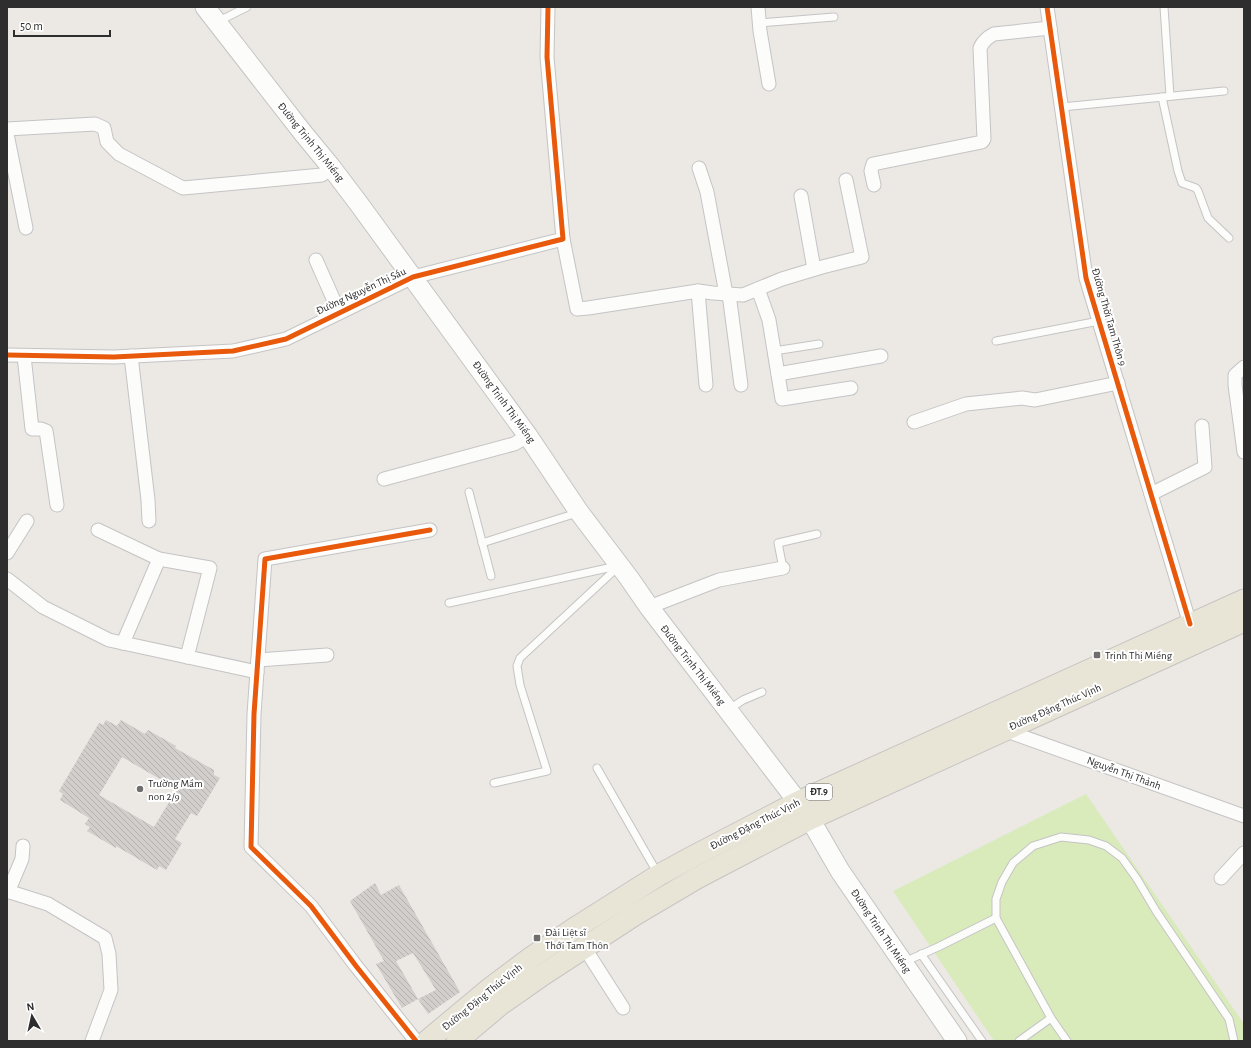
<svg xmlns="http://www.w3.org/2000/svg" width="1251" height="1048" font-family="'Alegreya Sans',sans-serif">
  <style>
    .pitch { fill: #d9eabb }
    .building { fill: url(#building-back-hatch); fill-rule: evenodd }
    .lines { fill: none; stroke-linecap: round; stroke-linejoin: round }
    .service-casing { stroke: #c5c4c5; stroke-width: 9 }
    .minor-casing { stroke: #c5c4c5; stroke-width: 15 }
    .secondary-casing { stroke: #c5c4c5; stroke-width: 21 }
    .primary-casing { stroke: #c6c5c4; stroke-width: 23 }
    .service { stroke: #fcfcfb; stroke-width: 7 }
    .minor { stroke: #fcfcfb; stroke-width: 13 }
    .secondary { stroke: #fcfcfb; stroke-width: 19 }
    .primary { stroke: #e8e4d6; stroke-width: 21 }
    .cycleway-casing { stroke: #fff; stroke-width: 8 }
    .cycleway { stroke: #e8590c; stroke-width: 5 }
    .poi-dot { fill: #706f6e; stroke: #fff; stroke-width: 1.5 }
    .labels { text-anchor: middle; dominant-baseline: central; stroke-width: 4; stroke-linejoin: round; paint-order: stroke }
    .shield { fill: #fff; stroke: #6d6d6d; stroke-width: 1 }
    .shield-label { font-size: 10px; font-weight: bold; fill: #2e2e2e }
    .street-label { font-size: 11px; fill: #2e2e2e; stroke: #fff }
    .poi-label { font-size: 11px; fill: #2e2e2e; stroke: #fff; text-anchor: start }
  </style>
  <defs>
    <pattern id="building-back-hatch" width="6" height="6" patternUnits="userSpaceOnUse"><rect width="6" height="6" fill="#d1cecb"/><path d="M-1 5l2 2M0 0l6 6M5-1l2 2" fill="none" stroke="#b4b1af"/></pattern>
  </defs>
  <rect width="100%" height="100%" fill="#ece8e4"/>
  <path class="pitch" d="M1086,794L1244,1024V1041H994L893,891Z"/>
  <g class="building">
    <path d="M106,720L117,726L121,720L145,734L148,730L176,746L175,748L214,770V775L220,778L197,816L191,813L175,839L182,843L166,870L159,866L157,870L116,846V848L87,831L90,827L85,824L89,818L60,800L63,794L59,791L99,723L103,725ZM122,757L177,789L154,827L99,795Z"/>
    <path d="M375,883L381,895L399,885L460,992L428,1014L418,999L402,1008L376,964L384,961L350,901ZM413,953L436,990L418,999L396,961Z"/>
  </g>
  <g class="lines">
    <defs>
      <g id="service">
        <path d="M1164,7L1170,96"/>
        <path d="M217,22L247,7"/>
        <path d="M759,23L834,17"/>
        <path d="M1162,97L1178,171L1182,183L1196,188L1198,191L1208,218L1229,238"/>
        <path d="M1062,107L1224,91"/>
        <path d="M996,341L1099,321"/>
        <path d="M774,351L819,344"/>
        <path d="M469,492L491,576"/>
        <path d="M482,543L577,513"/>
        <path d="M783,568L778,543L817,534"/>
        <path d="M449,603L617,566"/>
        <path d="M728,710L743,700L762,692"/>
        <path d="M597,768L658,874"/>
        <path d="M494,783L547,771L520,685L517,666L520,658L619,566"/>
        <path d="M921,954L982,1041"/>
        <path d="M904,962L938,947L996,918"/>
        <path d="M1051,1018L996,918V899L1002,882L1013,863L1033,846L1061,837L1089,840L1106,846L1122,858L1137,879L1156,911L1229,1019L1234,1041"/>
        <path d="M1019,1041L1051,1018L1067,1041"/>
      </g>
      <g id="minor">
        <path d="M758,7L760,31L769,84"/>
        <path d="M1047,7L1086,278L1190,624"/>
        <path d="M7,129L95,124L104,128L107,142L119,154L183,188L322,175L331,167"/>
        <path d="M7,134L26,228"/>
        <path d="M699,168L707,192L726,294"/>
        <path d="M874,185L871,171L873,164L982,142L984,139L980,48C983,41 988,37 994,34L1050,28"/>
        <path d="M801,196L814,269"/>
        <path d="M563,239L577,309L588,308L698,291L713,293L743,295L782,279L822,267L862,257L846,180"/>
        <path d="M316,260L339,312"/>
        <path d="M758,289L769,320L782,399L851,388"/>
        <path d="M698,291L706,385"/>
        <path d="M729,294L741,385"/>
        <path d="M7,355L114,357L233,351L286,339L413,277L563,239L547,57L548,7"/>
        <path d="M24,356L32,429H41L46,431L47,437L57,505"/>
        <path d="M131,356L148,500L149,521"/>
        <path d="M1244,367L1235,375V385L1244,452"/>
        <path d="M778,374L881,356"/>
        <path d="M914,422L966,404L1022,398L1035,400L1118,383"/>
        <path d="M384,479L514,444L528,436"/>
        <path d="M1151,494L1205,467L1202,426"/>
        <path d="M98,530L159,559L210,568L187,657"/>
        <path d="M7,553L27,521"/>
        <path d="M7,579L43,607L109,640L257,672"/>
        <path d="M649,607L719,580L783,568"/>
        <path d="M123,643L159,559"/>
        <path d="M258,660L327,655"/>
        <path d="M1004,730L1244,816"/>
        <path d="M1221,878L1244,853"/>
        <path d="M7,891L48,904L105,938L109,954L111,990L92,1041"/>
        <path d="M8,892L22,859L23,846"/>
        <path d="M584,947L623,1008"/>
        <path d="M416,1041L356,966L311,906L251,847L254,714L265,559L430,530"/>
      </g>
      <g id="secondary">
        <path d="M205,7L303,133L331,167L359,204L528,436L579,512L629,578L649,607L798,802"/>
        <path d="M810,819L840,871L957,1041"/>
      </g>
      <g id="primary">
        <path d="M427,1041L488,990L532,957L572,930L659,875L692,857L798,802L1244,600"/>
        <path d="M457,1041L501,1004L544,974L636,914L697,878L810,819L1244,621"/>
      </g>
    </defs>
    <use href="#service" class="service-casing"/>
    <use href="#minor" class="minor-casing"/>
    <use href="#secondary" class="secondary-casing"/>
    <use href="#primary" class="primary-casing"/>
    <use href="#service" class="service"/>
    <use href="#minor" class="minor"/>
    <use href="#secondary" class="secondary"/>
    <use href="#primary" class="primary"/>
    <defs>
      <g id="cycleway">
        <path d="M1047,7L1086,278L1190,624"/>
        <path d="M7,355L114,357L233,351L286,339L413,277L563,239L547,57L548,7"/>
        <path d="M416,1041L356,966L311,906L251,847L254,714L265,559L430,530"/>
      </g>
    </defs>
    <use href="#cycleway" class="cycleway-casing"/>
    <use href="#cycleway" class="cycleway"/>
  </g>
  <g class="poi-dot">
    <rect x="1093" y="651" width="8" height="8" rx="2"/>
    <circle cx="140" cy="789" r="4"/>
    <rect x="533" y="934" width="8" height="8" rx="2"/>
  </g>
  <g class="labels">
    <rect class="shield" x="806" y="784" width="26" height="16" rx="3"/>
    <g class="shield-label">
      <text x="819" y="792">ĐT.9</text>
    </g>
    <g class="street-label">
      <text transform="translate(311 142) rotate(51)">Đường Trịnh Thị Miếng</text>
      <text transform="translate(361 291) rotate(-25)">Đường Nguyễn Thị Sáu</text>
      <text transform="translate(1109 317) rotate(74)">Đường Thời Tam Thôn 9</text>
      <text transform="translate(504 402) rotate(54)">Đường Trịnh Thị Miếng</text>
      <text transform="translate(693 665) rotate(52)">Đường Trịnh Thị Miếng</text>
      <text transform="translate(1055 707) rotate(-24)">Đường Đặng Thúc Vịnh</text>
      <text transform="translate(1124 773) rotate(20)">Nguyễn Thị Thảnh</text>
      <text transform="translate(755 824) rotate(-27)">Đường Đặng Thúc Vịnh</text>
      <text transform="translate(881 931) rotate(56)">Đường Trịnh Thị Miếng</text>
      <text transform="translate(482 997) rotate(-39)">Đường Đặng Thúc Vịnh</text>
    </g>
    <g class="poi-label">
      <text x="1105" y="655">Trịnh Thị Miếng</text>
      <text x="148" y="783">Trường Mầm<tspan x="148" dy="13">non 2/9</tspan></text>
      <text x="545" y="932">Đài Liệt sĩ<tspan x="545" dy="13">Thới Tam Thôn</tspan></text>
    </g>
  </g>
  <rect width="1251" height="1048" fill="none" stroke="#2e2e2e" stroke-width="16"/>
  <g transform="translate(32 1016) rotate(351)" stroke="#ffffff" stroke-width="3" paint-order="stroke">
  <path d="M0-3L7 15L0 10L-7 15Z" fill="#2e2e2e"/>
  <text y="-6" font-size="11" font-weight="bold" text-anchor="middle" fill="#2e2e2e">N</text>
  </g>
  <path d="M14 30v6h96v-6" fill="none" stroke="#2e2e2e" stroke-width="2"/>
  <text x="20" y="30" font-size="12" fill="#2e2e2e" stroke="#ffffff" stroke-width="3" paint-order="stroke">50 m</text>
</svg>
